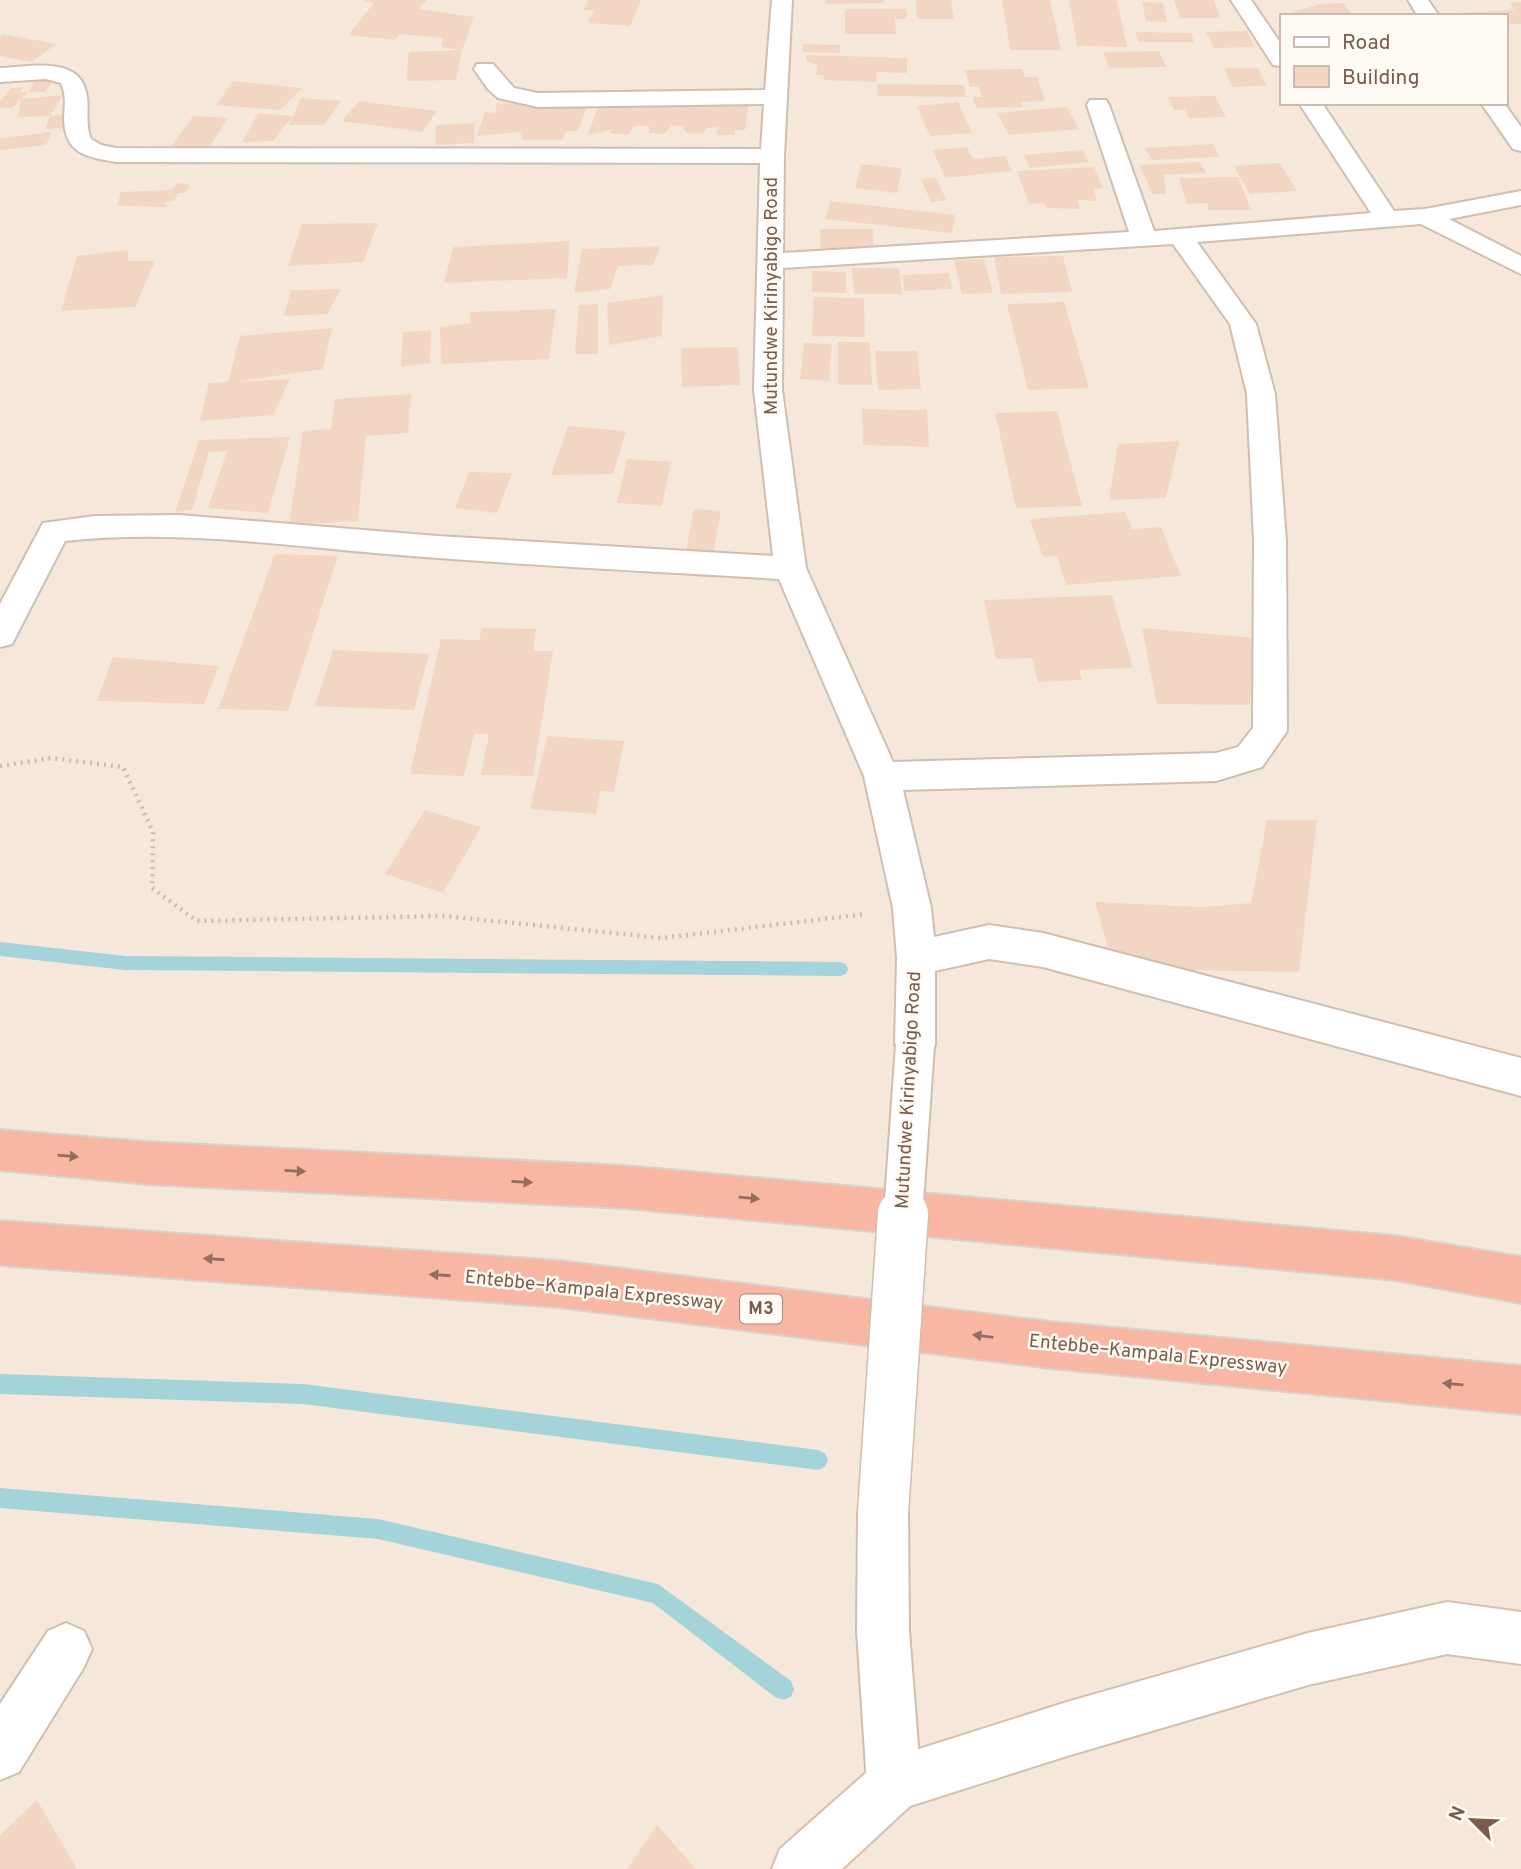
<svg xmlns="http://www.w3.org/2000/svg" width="1521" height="1869" font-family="Overpass,sans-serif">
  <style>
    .residential { fill: #f5e8da; fill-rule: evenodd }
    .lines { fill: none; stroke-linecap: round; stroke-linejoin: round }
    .stream { fill: #a5d3da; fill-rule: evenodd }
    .building { fill: #f3d5c3 }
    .street-casing { stroke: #d1beb0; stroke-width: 4 }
    .secondary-casing { stroke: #d6c0b0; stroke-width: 4 }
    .highway-casing { stroke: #dad1cd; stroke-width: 4 }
    .path { stroke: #d9b8a5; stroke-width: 4.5; stroke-dasharray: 2 5; stroke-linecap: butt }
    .street { fill: #fff; fill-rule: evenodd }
    .secondary { fill: #fff; fill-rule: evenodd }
    .highway { fill: #f7b7a3; fill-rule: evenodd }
    .street-bridge-far1-casing { stroke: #d1beb0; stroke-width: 42; stroke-linecap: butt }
    .street-bridge-casing { stroke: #d1beb0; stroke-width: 53; stroke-linecap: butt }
    .street-bridge-far1 { stroke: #fff; stroke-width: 38 }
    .street-bridge { stroke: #fff; stroke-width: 50 }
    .oneway { fill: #936e5e }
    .labels { text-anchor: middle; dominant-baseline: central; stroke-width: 5; stroke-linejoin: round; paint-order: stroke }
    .shield { fill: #fffaf3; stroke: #a28b7f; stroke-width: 2 }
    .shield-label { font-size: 18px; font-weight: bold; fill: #7a5c4d }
    .street-label { font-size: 19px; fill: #7a5c4d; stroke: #fffaf3 }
  </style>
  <rect width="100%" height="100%" fill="#fdf6ec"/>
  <path class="residential" d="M0,0H1521V1869H0ZM1281,16H1505V103H1281Z"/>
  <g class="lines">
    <g class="stream">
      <path d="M0,942L125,956L840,962L846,964L848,969L846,974L840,976L125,970L0,956Z"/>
      <path d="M0,1374L303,1384L818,1450L825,1453L828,1460L825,1467L818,1470L303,1404L0,1394Z"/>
      <path d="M0,1488L378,1519L658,1584L791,1681L794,1689L791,1697L783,1700L775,1697L653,1603L378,1539L0,1508Z"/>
    </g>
  </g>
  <g class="building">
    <path d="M366,0H427L418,9L474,17L462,50L441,47L443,38L400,34L395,40L348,35L374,3L364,2Z"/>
    <path d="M588,0H641L630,26L588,23L594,10H583Z"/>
    <path d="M826,0H883L884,3L826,4Z"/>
    <path d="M916,0H951L954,19H917Z"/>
    <path d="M1002,0H1050L1061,50H1010Z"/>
    <path d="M1069,0H1117L1127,47L1077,46Z"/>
    <path d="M1174,0H1214L1220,18H1180Z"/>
    <path d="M1142,2L1163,3L1167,22L1146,21Z"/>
    <path d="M1521,2V24L1505,25V16H1464L1460,13L1514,10L1510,3Z"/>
    <path d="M1343,3L1353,16H1296L1293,12L1321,4Z"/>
    <path d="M845,9H906L907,19H895L896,34H845Z"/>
    <path d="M1247,31L1255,47L1214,48L1206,32Z"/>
    <path d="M1135,32L1191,33L1194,42H1138Z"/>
    <path d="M3,34L56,44L32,62L0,56V36Z"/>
    <path d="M803,44L840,45V53L803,52Z"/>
    <path d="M462,50L456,80L406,81L409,52Z"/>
    <path d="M1159,51L1166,67L1109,68L1103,52Z"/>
    <path d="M806,55L907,58V73L877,72L876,82L823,80L824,75H816L817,65L806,61Z"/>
    <path d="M1224,68H1258L1267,86L1232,87Z"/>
    <path d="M1022,69L1025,77H1037L1045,101L1021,102L1023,107L976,108L973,97H982L979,87H970L965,70Z"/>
    <path d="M56,77L45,92H28L36,79Z"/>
    <path d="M233,81L302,88L280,110L216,105Z"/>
    <path d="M877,84L964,85L966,97L878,96Z"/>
    <path d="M24,87L19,92H28L12,108H0V101L11,88Z"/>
    <path d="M63,95L50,116L18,117L21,99Z"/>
    <path d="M1215,96L1226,117L1189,118L1185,110H1174L1168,97Z"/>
    <path d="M301,98L341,101L324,125H289Z"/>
    <path d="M749,99L745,130H735L734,135H716L720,127L707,128L702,134L686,133L683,127L672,125L664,134L649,133V126H634L628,135L609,133L613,129L588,135L600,101Z"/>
    <path d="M359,101L437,111L422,132L342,121Z"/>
    <path d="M535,102L533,108L588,105L578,131H566L562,140H523L520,132L477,136L485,112L495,113L497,104Z"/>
    <path d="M958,102L972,133L930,136L917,106Z"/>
    <path d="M1067,107L1079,129L1009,135L997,113Z"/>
    <path d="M258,113L293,116L273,141L242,142Z"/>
    <path d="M68,114L64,128L45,129L50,116Z"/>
    <path d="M193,116L228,118L205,154L168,152Z"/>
    <path d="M475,123L474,143L435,145L436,125Z"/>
    <path d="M52,132L46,145L0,150V138Z"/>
    <path d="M1213,144L1219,157L1152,160L1145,148Z"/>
    <path d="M967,147L973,159L1005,156L1012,171L945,178L933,150Z"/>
    <path d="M1083,150L1089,162L1030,168L1024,155Z"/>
    <path d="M1200,162L1206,173L1164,175L1166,194H1153L1139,165Z"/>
    <path d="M1280,163L1297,191L1250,194L1234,166Z"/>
    <path d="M861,164L902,168L897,193L855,188Z"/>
    <path d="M1094,167L1103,188L1094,190L1097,201L1078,200L1080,209L1047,208L1043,203L1029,204L1017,171Z"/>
    <path d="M936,177L946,200L931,202L921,179Z"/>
    <path d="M1238,177L1251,210H1209L1207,203L1187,204L1179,178Z"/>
    <path d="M178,183L191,185L184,193H178L174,201L164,202L168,207L117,206L121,192L171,190Z"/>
    <path d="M831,201L955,215L952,233L825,219Z"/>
    <path d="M378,223L363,262L288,266L302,224Z"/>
    <path d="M820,229H873L874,251L821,250Z"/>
    <path d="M570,241L567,278L444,283L453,247Z"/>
    <path d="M660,246L653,265L618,266L610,289L574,293L582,249Z"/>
    <path d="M128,250V261H155L135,307L61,311L77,256Z"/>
    <path d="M1063,256L1072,292L1001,294L994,257Z"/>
    <path d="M984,259L993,293L962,294L954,260Z"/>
    <path d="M852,268H899L902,294H854Z"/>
    <path d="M812,271L846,272V293L812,292Z"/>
    <path d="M949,273L952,289L905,291L902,275Z"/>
    <path d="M341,289L327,314L284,316L291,290Z"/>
    <path d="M663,295L662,336L609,345L607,303Z"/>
    <path d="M814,297L864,298L865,337L812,336Z"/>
    <path d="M1064,302L1089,388L1028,390L1007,304Z"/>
    <path d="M598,304V354H575L579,305Z"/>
    <path d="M556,309L549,359L441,364L440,327L471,323L470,312Z"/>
    <path d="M332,328L323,369L234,382L290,379L273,415L200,421L209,383L228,382L240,336Z"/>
    <path d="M431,330L430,363L401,367L403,332Z"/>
    <path d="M838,342H870L872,385H838Z"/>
    <path d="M804,343L832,344L829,381L800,379Z"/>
    <path d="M738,347L740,385L682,387L681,348Z"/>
    <path d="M875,351H917L921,389L878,390Z"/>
    <path d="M411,394L408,433L366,436L358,521L289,525L303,431L331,429L335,399Z"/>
    <path d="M862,409L927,410L929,447L863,445Z"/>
    <path d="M1057,411L1082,506L1016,508L995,413Z"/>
    <path d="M568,426L626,431L613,474L551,475Z"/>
    <path d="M290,437L268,513L208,508L227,451L209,452L192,510L175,512L199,440Z"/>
    <path d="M1179,441L1166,498L1109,500L1118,444Z"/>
    <path d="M627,459L671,462L662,506L617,503Z"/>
    <path d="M469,472L512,473L497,513L455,508Z"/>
    <path d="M694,509L721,511L713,553L686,551Z"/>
    <path d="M1125,512L1132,529L1161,527L1181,576L1066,585L1057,556L1043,557L1030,519Z"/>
    <path d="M275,554L338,556L288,711L218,709Z"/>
    <path d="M1112,595L1133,668L1079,670L1082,680L1038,682L1032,658L996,659L984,600Z"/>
    <path d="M482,628L536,629L533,651H553L533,776L481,775L489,734H474L464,776L410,774L441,639L479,640Z"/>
    <path d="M1142,628L1256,638L1250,705L1157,704Z"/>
    <path d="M333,650L429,654L414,710L315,706Z"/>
    <path d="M113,657L219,666L204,704L97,701Z"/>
    <path d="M547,736L624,741L614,792L600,791L596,814L530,809Z"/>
    <path d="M425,810L481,827L443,893L385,874Z"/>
    <path d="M1267,820H1317L1299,972L1176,970L1109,951L1095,902L1203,907L1251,903Z"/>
    <path d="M37,1800L77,1869H0V1835Z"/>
    <path d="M657,1825L696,1869H627Z"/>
  </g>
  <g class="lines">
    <defs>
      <g id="street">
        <path d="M772,0H792L784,156L783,253L1129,232L1087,105L1090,100H1106L1109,105L1154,231L1371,213L1299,103H1322L1394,211L1425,209L1521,191V205L1449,219L1521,256V274L1421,224L1197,242L1256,324L1275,394L1286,541L1287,731L1262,767L1216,781L903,790L931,908L934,937L989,925L1043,933L1521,1058V1096L1043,967L989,959L935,971V1045L929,1058L915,1064L901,1058L895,1045L897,958L893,908L864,776L779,579C648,571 517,565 387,554C279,545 173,529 65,541L12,644L0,647V604L43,523L95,516L179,515L437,536L773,556L754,390L760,163L116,162C85,157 64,153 64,117C65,105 66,94 61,83L46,79L0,82V68C29,67 82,54 87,97C89,111 85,126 91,139L101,145L116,148L761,149L764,104L538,107L498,98L488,89L474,69L477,64H493L514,88L538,93L765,90ZM1173,244L1230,324L1247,394L1254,541L1253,728L1238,747L1216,753L893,762L806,568L782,390L783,268Z"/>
        <path d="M1231,0H1251L1281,44V66L1273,65Z"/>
        <path d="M1408,0H1428L1439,16H1418Z"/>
        <path d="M1481,103H1504L1521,127V151L1513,149Z"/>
        <path d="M883,1488L901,1495L908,1513L909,1631L921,1784L913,1803L894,1811L875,1803L867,1784L857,1631L858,1513L865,1495Z"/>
        <path d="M66,1623L84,1631L92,1649L84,1667L19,1772L0,1780V1704L48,1631Z"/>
      </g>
      <path id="secondary" d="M1447,1602L1521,1612V1664L1447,1654L1308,1685L1067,1756L910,1806L842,1869H772L780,1849L875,1765L894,1757L1067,1702L1308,1633Z"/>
      <g id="highway">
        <path d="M0,1130L147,1142L625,1166L1395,1236L1521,1257V1303L1395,1280L625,1208L147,1184L0,1170Z"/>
        <path d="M0,1221L559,1261L1051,1322L1521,1366V1414L1051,1368L559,1307L0,1265Z"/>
      </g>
    </defs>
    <use href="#street" class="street-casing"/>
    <use href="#secondary" class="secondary-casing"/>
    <use href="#highway" class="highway-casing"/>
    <path class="path" d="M0,766L52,758L123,767L153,832L152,888L197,921L445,916L662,938L866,914"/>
    <use href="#street" class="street"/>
    <use href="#secondary" class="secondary"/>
    <use href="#highway" class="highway"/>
    <defs>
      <path id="street-bridge-far1" d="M903,1216L915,1045"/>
      <path id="street-bridge" d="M883,1513L903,1214"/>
    </defs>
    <use href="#street-bridge-far1" class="street-bridge-far1-casing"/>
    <use href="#street-bridge" class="street-bridge-casing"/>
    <use href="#street-bridge-far1" class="street-bridge-far1"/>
    <use href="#street-bridge" class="street-bridge"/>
  </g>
  <defs><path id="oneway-solid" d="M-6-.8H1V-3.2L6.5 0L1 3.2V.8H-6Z" transform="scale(1.75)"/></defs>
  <g class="oneway">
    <use href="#oneway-solid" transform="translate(68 1156) rotate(5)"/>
    <use href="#oneway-solid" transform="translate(295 1171) rotate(3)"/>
    <use href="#oneway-solid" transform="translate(522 1182) rotate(3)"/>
    <use href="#oneway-solid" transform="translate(749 1198) rotate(5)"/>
    <use href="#oneway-solid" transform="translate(214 1259) rotate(-176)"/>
    <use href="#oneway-solid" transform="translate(440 1275) rotate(-176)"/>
    <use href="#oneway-solid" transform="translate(983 1336) rotate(-173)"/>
    <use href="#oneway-solid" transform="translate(1453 1384) rotate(-175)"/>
  </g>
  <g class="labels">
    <rect class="shield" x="740" y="1294.5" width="42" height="29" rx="5"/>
    <g class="shield-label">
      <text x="761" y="1309">M3</text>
    </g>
    <g class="street-label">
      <text transform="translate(772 296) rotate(-90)">Mutundwe Kirinyabigo Road</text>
      <text transform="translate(909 1090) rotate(-87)">Mutundwe Kirinyabigo Road</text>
      <text transform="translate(594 1291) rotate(6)">Entebbe–Kampala Expressway</text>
      <text transform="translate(1158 1355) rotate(6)">Entebbe–Kampala Expressway</text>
    </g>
  </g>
  <rect x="1280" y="14" width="228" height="91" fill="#fffaf3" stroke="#cabbb1" stroke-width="2"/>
  <rect x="1294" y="37" width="35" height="10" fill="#ffffff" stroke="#cabbb1" stroke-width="2"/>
  <text x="1342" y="49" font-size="21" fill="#7a5c4d">Road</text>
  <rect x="1294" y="66" width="35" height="21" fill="#f3d5c3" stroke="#cabbb1" stroke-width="2"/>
  <text x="1342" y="84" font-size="21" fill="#7a5c4d">Building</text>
  <g transform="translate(1472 1820) rotate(294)" stroke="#fffaf3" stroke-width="5" paint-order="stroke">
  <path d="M0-5L12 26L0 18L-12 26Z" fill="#7a5c4d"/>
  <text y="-10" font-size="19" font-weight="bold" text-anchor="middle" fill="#7a5c4d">N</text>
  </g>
</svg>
